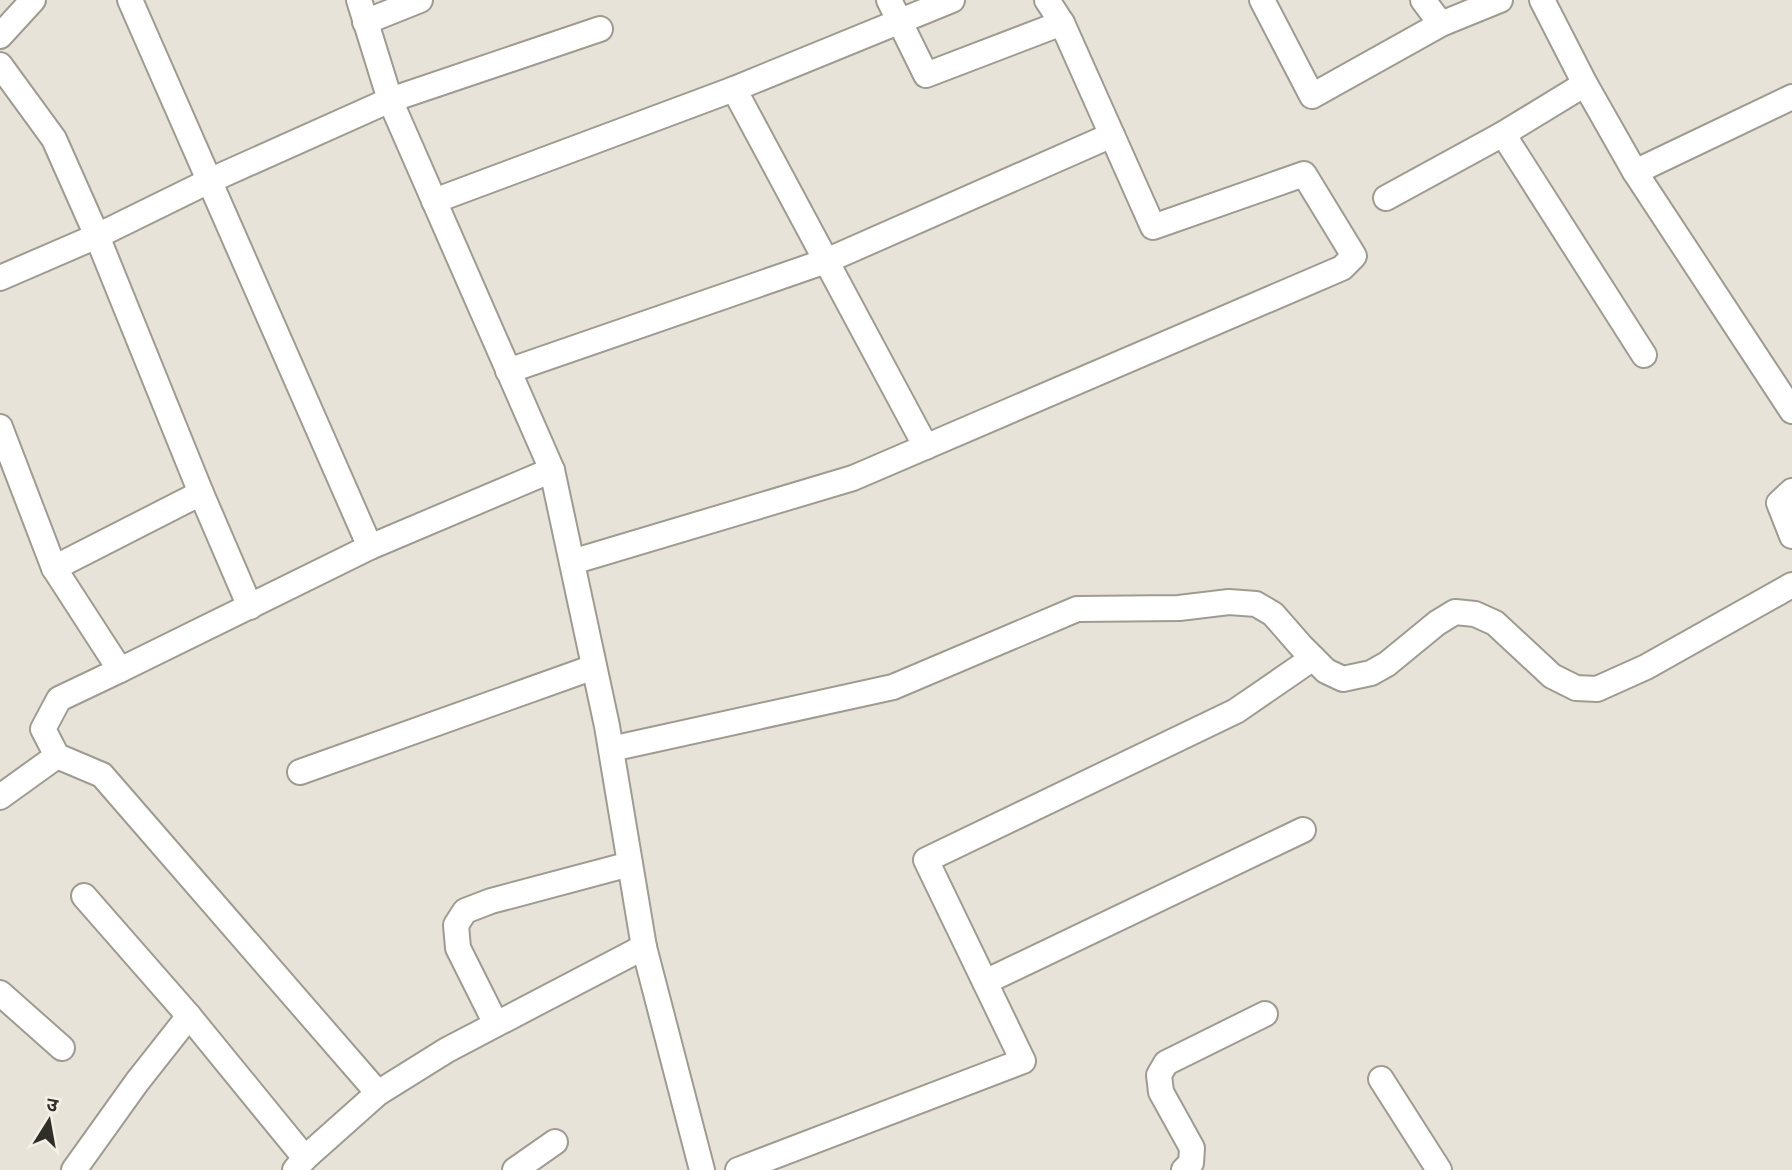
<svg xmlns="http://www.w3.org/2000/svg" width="1792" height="1170" font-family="Figtree,'Noto Sans Devanagari',sans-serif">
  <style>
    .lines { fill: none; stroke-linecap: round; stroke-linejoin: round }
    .street-casing { stroke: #9f9b91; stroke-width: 28 }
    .street { stroke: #fff; stroke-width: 24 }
  </style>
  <rect width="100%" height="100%" fill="#e8e3d8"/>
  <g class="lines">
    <defs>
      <g id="street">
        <path d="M130,0L370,547"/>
        <path d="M359,0L390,100L552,470L607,726L644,947L702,1170"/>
        <path d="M889,0L926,75L1062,23"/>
        <path d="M1262,0L1312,96L1441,24L1500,0"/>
        <path d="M1423,0L1441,24"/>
        <path d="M1542,0L1585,84L1635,172L1792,411"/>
        <path d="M365,22L420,0"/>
        <path d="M0,36L33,0"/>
        <path d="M0,65L54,139L97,236L201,493L250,607"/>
        <path d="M734,89L952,0"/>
        <path d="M1503,134L1644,355"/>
        <path d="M1635,172L1792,97"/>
        <path d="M1386,198L1503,134L1585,84"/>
        <path d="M434,201L734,89L926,447"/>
        <path d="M0,278L97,236L209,181L390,100L600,29"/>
        <path d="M508,371L826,261L1112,135"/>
        <path d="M0,427L54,568L120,670L370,547L552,470"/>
        <path d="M1792,491L1779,503L1792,536"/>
        <path d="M572,562L853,478L1342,268L1354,256L1304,174L1153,227L1062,23L1047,0"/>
        <path d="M54,568L201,493"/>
        <path d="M120,670L59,699L43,729L57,756L102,775L378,1093"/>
        <path d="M611,749L893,687L1077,609L1179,608L1229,602L1256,604L1273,614L1301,646L1326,671L1343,679L1371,673L1387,664L1437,623L1455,612L1475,614L1495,623L1552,676L1576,688L1597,689L1646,667L1792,585"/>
        <path d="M300,772L594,667"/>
        <path d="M0,797L57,756"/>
        <path d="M84,896L189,1016L305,1158"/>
        <path d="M985,982L1303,830"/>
        <path d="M0,993L62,1048"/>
        <path d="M496,1024L458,948L456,925L465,911L491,901L630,864"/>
        <path d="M1381,1079L1439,1170"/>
        <path d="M74,1170L137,1082L189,1016"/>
        <path d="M295,1170L305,1158L378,1093L447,1050L644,947"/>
        <path d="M515,1170L555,1142"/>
        <path d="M738,1170L1023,1061L926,860L1236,711L1313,658"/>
        <path d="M1184,1170L1191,1163L1192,1148L1161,1092L1159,1075L1166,1063L1265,1014"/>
      </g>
    </defs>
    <use href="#street" class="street-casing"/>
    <use href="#street" class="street"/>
  </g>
  <g transform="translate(49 1121) rotate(11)" stroke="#f5f0e5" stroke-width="5" paint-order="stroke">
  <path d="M0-5L12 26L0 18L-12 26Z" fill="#2f2e29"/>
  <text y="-10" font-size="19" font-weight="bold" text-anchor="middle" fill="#2f2e29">उ</text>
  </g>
</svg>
